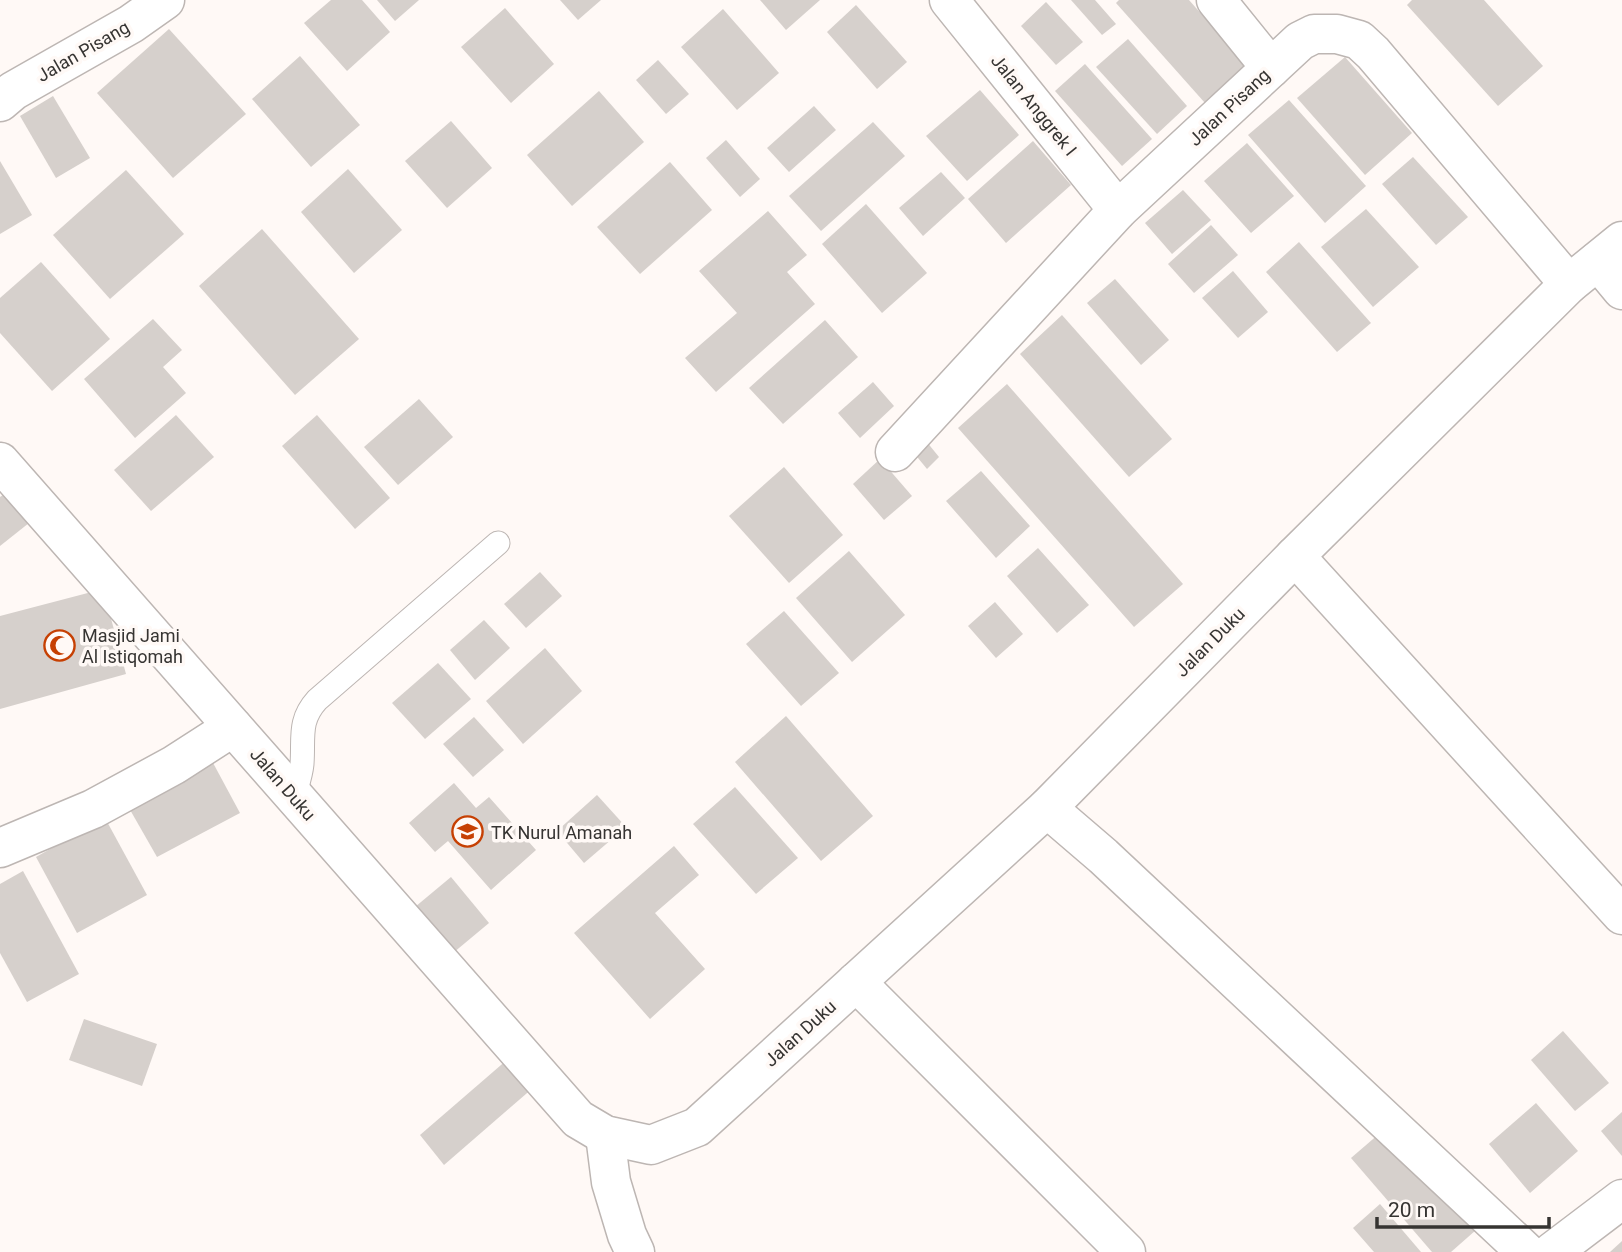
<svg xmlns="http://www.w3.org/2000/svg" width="1622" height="1252" font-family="Roboto,sans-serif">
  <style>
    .building { fill: #d6d0cc }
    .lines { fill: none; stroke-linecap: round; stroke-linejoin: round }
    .lane-casing { stroke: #bdb6b3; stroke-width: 25 }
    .street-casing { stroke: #bdb6b3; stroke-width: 41 }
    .lane { stroke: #fff; stroke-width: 23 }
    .street { stroke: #fff; stroke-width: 38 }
    .labels { text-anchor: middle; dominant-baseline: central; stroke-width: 7; stroke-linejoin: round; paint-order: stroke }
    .street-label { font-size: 18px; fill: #363432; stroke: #fff9f6 }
    .poi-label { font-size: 18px; fill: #363432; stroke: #fff9f6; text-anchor: start }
  </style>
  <rect width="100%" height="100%" fill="#fff9f6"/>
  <g class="building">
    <path d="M331,0H362L390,32L347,71L304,23Z"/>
    <path d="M377,0H419L395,21Z"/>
    <path d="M560,0H601L578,20Z"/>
    <path d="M760,0H820L786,30Z"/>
    <path d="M1071,0H1095L1116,24L1102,35Z"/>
    <path d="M1119,0H1189L1247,66L1205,103L1116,3Z"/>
    <path d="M1412,0H1484L1543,66L1498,106L1407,5Z"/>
    <path d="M1046,2L1083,42L1056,65L1021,26Z"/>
    <path d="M856,5L907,62L877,89L827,32Z"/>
    <path d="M505,8L554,64L511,103L461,47Z"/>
    <path d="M723,9L779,73L737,110L681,47Z"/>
    <path d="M169,29L246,114L173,178L97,93Z"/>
    <path d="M1128,39L1187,106L1157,134L1096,67Z"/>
    <path d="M300,56L360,125L311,167L252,99Z"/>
    <path d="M1345,57L1412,133L1365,175L1297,98Z"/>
    <path d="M658,60L689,94L666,114L636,80Z"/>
    <path d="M1085,64L1152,139L1122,166L1055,91Z"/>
    <path d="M980,90L1019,135L967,181L926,136Z"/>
    <path d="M599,91L644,142L572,206L527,155Z"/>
    <path d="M53,96L90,158L56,178L20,116Z"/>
    <path d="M1289,100L1366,186L1325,223L1248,135Z"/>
    <path d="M814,106L836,130L789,172L767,148Z"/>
    <path d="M451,121L492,168L447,208L405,161Z"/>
    <path d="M873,122L905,156L821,231L789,196Z"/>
    <path d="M726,140L760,179L740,197L706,158Z"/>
    <path d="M1033,141L1071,185L1006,243L968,199Z"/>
    <path d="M1247,143L1294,196L1251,233L1204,181Z"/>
    <path d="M1413,157L1468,217L1436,245L1382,184Z"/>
    <path d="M0,161L32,215L0,234Z"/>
    <path d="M670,162L712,210L640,274L597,227Z"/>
    <path d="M348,169L402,230L354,273L301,212Z"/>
    <path d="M126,170L184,234L110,299L53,235Z"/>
    <path d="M941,172L965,198L923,236L899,208Z"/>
    <path d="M1183,190L1211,220L1172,254L1145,223Z"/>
    <path d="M866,204L927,273L882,313L822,244Z"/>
    <path d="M1366,209L1419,267L1373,307L1321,247Z"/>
    <path d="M768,211L807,255L787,272L815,304L716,392L685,358L737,313L699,271Z"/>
    <path d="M1211,225L1238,255L1194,293L1168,264Z"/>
    <path d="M262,229L359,339L295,395L199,286Z"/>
    <path d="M1299,242L1371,323L1337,352L1266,272Z"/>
    <path d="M41,262L110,339L52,391L0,333V298Z"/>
    <path d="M1233,271L1268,312L1238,338L1202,298Z"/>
    <path d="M1115,279L1169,340L1141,365L1087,303Z"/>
    <path d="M1062,315L1172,439L1129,477L1020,354Z"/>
    <path d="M153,319L182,350L163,367L186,393L135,438L84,379Z"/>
    <path d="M825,320L858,357L783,424L749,388Z"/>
    <path d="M873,382L894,406L860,438L838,413Z"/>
    <path d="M1007,384L1183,584L1134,627L958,428Z"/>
    <path d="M419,399L453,437L398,485L364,447Z"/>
    <path d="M176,415L214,457L151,511L114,470Z"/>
    <path d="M317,415L390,498L355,529L282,446Z"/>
    <path d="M922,436L939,457L927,469L909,447Z"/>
    <path d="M880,459L912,496L884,520L853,484Z"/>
    <path d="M784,467L843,535L789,583L729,516Z"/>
    <path d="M981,471L1030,526L996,558L946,501Z"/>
    <path d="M10,490L34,519L0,546V497Z"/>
    <path d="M1038,548L1089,605L1057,633L1007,576Z"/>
    <path d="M849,551L905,615L852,662L796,598Z"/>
    <path d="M540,572L562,596L526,628L504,604Z"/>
    <path d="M103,589L126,674L0,709V616Z"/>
    <path d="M995,602L1023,634L996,658L968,626Z"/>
    <path d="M784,611L839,673L801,706L746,644Z"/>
    <path d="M484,620L510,648L475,680L450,650Z"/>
    <path d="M545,648L582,691L523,744L486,701Z"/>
    <path d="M438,663L471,699L425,739L392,703Z"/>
    <path d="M786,716L873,816L821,861L735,762Z"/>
    <path d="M474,717L504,750L473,777L443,744Z"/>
    <path d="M212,761L240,813L157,857L129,808Z"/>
    <path d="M454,783L476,808L489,797L536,850L491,890L448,841L435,852L409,823Z"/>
    <path d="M735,787L798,858L756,894L693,824Z"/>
    <path d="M597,795L626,827L584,863L557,831Z"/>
    <path d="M105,818L147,895L77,933L36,857Z"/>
    <path d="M674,846L699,875L655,913L705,969L650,1019L574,933Z"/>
    <path d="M23,871L79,974L27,1002L0,953V884Z"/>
    <path d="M451,877L489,923L453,953L415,907Z"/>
    <path d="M84,1019L157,1044L142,1086L69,1060Z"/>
    <path d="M1563,1031L1609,1083L1575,1111L1531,1060Z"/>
    <path d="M516,1052L541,1081L444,1165L420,1135Z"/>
    <path d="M1536,1103L1578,1151L1530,1193L1489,1144Z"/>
    <path d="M1622,1112V1156L1601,1131Z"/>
    <path d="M1387,1127L1476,1230L1451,1252H1432L1351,1158Z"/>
    <path d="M1380,1204L1421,1252H1374L1353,1228Z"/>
    <path d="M1622,1241V1252H1610Z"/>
  </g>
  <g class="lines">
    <defs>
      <path id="lane" d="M294,797C297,786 301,775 302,764C304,738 298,721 317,700L498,543"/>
      <g id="street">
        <path d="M949,0L1118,210"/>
        <path d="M1216,0L1271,68"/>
        <path d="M0,102L13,91L131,24L165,0"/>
        <path d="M1598,261L1622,290"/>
        <path d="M895,452L1118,210L1300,41L1314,34H1337L1359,40L1373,53L1569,284"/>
        <path d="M0,462L578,1119L605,1135L651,1145L697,1127L1047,808L1295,556L1569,284L1622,241"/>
        <path d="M1295,556L1622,915"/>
        <path d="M1047,808L1103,856L1526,1252"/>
        <path d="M0,848L93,809L174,765L233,727"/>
        <path d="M856,982L1126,1252"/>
        <path d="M605,1135L611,1182L627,1235L635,1252"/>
        <path d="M1552,1252L1622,1199"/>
      </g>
    </defs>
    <use href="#lane" class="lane-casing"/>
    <use href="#street" class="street-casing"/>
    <use href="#lane" class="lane"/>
    <use href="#street" class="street"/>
  </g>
  <defs>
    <symbol id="mosque-ring" viewBox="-11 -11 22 22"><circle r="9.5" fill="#fff9f6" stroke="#c64003" stroke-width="1.5"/><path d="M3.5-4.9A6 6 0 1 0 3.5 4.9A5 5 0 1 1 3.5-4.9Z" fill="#c64003"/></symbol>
    <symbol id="school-ring" viewBox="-11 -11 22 22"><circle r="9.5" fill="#fff9f6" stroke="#c64003" stroke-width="1.5"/><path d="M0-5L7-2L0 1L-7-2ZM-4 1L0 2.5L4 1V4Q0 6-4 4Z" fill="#c64003"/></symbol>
  </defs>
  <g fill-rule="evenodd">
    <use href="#mosque-ring" x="42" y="628" width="35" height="35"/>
    <use href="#school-ring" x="450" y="814" width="35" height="35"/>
  </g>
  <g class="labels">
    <g class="street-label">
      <text transform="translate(83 51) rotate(-30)">Jalan Pisang</text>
      <text transform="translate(1034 105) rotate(51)">Jalan Anggrek I</text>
      <text transform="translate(1229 107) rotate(-43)">Jalan Pisang</text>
      <text transform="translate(1210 642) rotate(-45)">Jalan Duku</text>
      <text transform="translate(283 784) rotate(49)">Jalan Duku</text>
      <text transform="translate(800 1033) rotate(-42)">Jalan Duku</text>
    </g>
    <g class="poi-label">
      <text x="82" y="635">Masjid Jami<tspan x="82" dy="21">Al Istiqomah</tspan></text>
      <text x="491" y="832">TK Nurul Amanah</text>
    </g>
  </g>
  <path d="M1377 1217v10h172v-10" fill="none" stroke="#363432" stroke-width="3.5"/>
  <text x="1388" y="1217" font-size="21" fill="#363432" stroke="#fff9f6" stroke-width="5" paint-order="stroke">20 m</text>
</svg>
